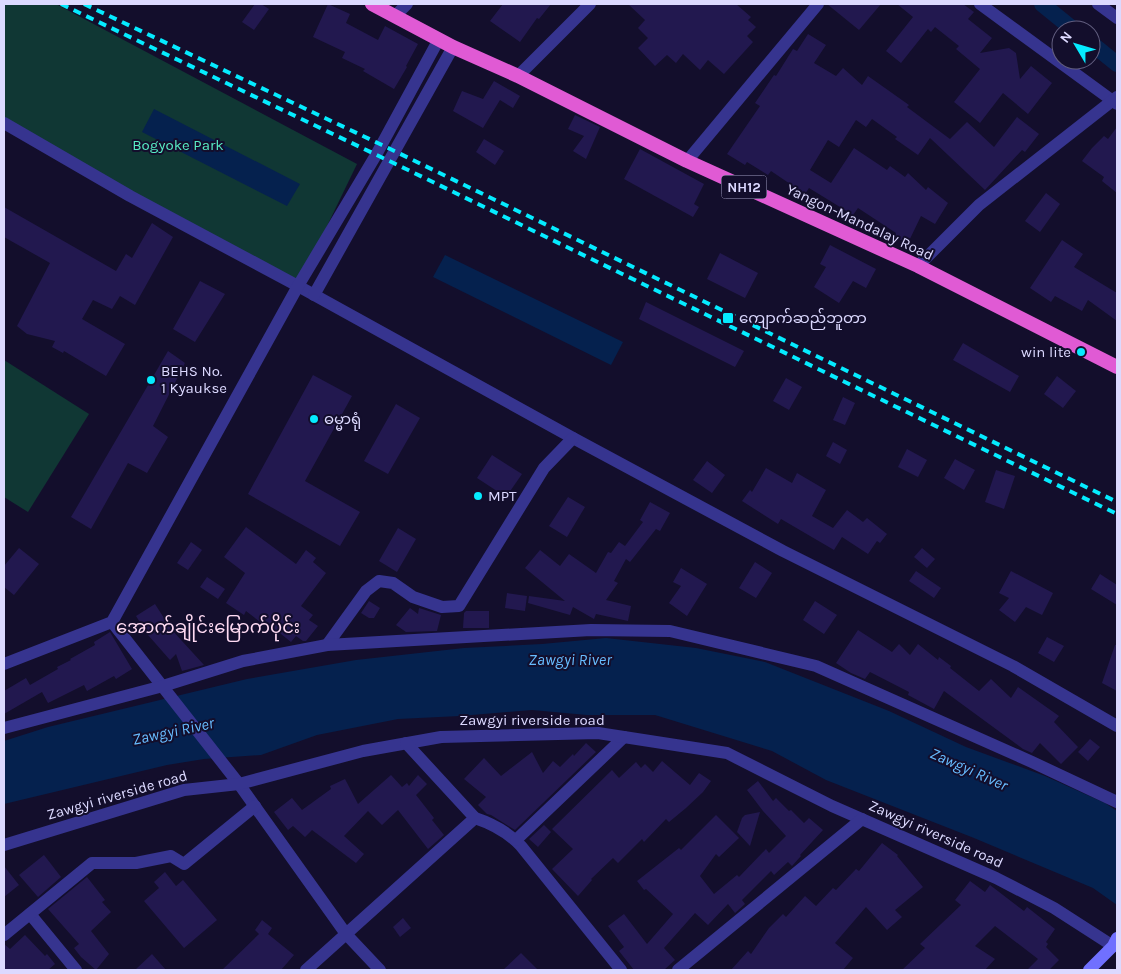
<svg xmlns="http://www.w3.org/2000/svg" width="1121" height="974" font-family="Karla,'Noto Sans Myanmar',sans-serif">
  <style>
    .green { fill: #103734 }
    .water { fill: #05214e }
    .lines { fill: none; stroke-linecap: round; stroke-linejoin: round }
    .canal { stroke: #05214e; stroke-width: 16 }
    .building { fill: #22184f }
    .minor { stroke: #36348f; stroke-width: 12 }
    .tertiary { stroke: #36348f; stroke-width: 12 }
    .secondary { stroke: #7070ff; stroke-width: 12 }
    .trunk { stroke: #e05ad4; stroke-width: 14 }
    .rail { stroke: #05ebff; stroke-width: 4; stroke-dasharray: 8 6; stroke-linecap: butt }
    .poi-dot { fill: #05ebff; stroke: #130e2c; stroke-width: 2 }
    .labels { text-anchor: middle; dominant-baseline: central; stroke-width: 4; stroke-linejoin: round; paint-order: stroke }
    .shield { fill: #130e2c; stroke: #a09cc0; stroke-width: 1 }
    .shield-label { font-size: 14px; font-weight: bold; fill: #dcd9ff }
    .park-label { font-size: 15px; fill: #58ecc4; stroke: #130e2c }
    .street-label { font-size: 15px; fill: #dcd9ff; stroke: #130e2c }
    .poi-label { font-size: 15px; fill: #dcd9ff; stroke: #130e2c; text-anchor: start }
    .water-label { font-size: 16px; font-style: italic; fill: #67bcff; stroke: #130e2c }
    .quarter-label { font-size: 18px; fill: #ffdbf3; stroke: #130e2c }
  </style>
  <rect width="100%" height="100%" fill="#130e2c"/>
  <g class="green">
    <path d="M4,4H56L357,164L298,286L4,124Z"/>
    <path d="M4,360L89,414L28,512L4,497Z"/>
  </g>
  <g class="water">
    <path d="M154,109L300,184L287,206L142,132Z"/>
    <path d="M445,255L623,342L611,365L433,277Z"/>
    <path d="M606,638L696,648L765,662L889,711L966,747L1045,776L1105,803L1117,811V905L1093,888L974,838L826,780L772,751L655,715H587L532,710L460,716L398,719L317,735L261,755L204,759L167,765L4,804V741L48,727L247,679L356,660L464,648L542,644Z"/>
  </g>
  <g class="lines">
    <g class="canal">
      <path d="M1042,4L1074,30"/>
      <path d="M1091,43L1117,64"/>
    </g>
  </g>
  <g class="building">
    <path d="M255,4H261L269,9L254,30L242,22Z"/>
    <path d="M328,4L350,14L346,23L378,40L385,26L418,44L406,66L407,67L394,89L363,71L365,69L342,58L345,52L313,37Z"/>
    <path d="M503,4H551L539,19L537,18L520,42L490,21Z"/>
    <path d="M628,4H736L751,17L748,20L756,27L747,36L753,42L724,74L708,60L700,70L683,54L676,63L667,55L655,66L638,48L648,38L638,28L645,20Z"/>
    <path d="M827,4H881L859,30Z"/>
    <path d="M897,4H963L974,12L968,19L992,38L980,53L1009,48L1016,53L1020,79L1031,66L1052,83L1028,114L1003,93L980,123L954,102L980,69L956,49L959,46L935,27L931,32L928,29L901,63L886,51L913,17Z"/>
    <path d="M808,34L826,45L814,63L836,76L843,68L862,85L868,76L909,105L907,107L950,139L967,122L994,147L1017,117L1039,134L1025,152L1022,150L985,190L930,138L918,155L895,139L897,137L872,119L866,127L856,120L839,147L828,140L810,170L831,183L854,148L887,170L890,166L905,177L908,173L926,190L928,187L948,203L935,224L921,216L908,243L894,237L896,233L858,208L853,215L809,188L805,194L771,171L768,175L747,162L745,165L727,154L760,106L755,103L774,75L776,76L793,49L797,51Z"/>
    <path d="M494,81L520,96L513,108L500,100L483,128L453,111L462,91L483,99Z"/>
    <path d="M575,115L600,127L586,159L573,151L584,136L568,129Z"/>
    <path d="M1117,127V193L1102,181L1104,177L1082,161L1092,148L1104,136L1108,139Z"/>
    <path d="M484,139L504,151L495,165L476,152Z"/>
    <path d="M640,149L704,184L694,204L699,207L693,217L624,179Z"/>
    <path d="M1046,193L1060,204L1040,232L1025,221Z"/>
    <path d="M4,207L116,271L126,254L132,258L152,223L173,237L135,305L120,296L112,309L93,300L82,319L125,344L106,376L64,351L63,353L52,347L55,341L27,334L17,326L50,263L4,237Z"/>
    <path d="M1062,240L1083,254L1074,267L1117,293V321L1088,300L1082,311L1055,296L1051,302L1030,288Z"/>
    <path d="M830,245L876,269L866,288L853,281L839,303L814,287L826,267L820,264Z"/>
    <path d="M720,253L758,273L745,298L707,279Z"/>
    <path d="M200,281L225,294L195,342L173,329Z"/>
    <path d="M646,302L744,351L735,367L639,319Z"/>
    <path d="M963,343L1019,376L1010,392L953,360Z"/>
    <path d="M168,351L185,363L153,426L168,437L147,473L128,463L91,529L71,517Z"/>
    <path d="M313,375L352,396L305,481L360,512L340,546L248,494Z"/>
    <path d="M1057,376L1076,391L1063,408L1044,394Z"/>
    <path d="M786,378L802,387L789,410L773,401Z"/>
    <path d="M843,397L855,403L845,425L833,420Z"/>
    <path d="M396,404L420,418L388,474L364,461Z"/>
    <path d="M833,442L847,450L840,464L826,456Z"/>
    <path d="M907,449L927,460L918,477L898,467Z"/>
    <path d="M492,455L522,474L506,497L477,478Z"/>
    <path d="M955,459L975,470L964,490L944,478Z"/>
    <path d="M707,461L725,475L712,493L693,480Z"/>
    <path d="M766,468L792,483L797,473L826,490L812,516L833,528L847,510L863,522L867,518L887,534L880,543L877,541L868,554L842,537L834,550L781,519L778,524L742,501L750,490L752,492Z"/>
    <path d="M996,470L1015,476L1004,509L985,502Z"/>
    <path d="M568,497L585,507L567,537L549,526Z"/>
    <path d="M650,502L670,513L660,531L656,529L630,562L626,559L614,581L618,583L606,600L631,606L628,621L596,614L594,619L573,607L570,615L528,603L529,596L565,601L525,568L540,550L560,566L569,554L596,573L608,552L611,553L619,542L625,546L643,522L640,520Z"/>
    <path d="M246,527L296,564L306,550L316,558L313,562L326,573L301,606L313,615L309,620L318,626L306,641H303L296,636L291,642L276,630L273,632L246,611L244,615L226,603L245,573L224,557Z"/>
    <path d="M398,528L416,539L397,572L379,561Z"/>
    <path d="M191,542L202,550L188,570L177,563Z"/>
    <path d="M19,548L39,564L14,595L4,587V566Z"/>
    <path d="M922,548L935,559L927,568L914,557Z"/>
    <path d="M755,562L772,573L756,598L739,588Z"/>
    <path d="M681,568L707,584L687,616L669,603L681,586L673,582Z"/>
    <path d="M916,571L941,588L934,598L909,581Z"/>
    <path d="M1011,571L1053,593L1042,615L1026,607L1015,622L999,610L1009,598L999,593Z"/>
    <path d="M1100,574L1117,585V605L1091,589Z"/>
    <path d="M207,577L225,589L218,599L200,587Z"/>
    <path d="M507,593L527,596L525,611L505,608Z"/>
    <path d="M369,601L380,608L374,618H369L361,613Z"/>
    <path d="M815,601L837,615L824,634L803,620Z"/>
    <path d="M155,604L171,629L204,665L182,671L176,654L170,660L148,635L136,616Z"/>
    <path d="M410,608L418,614L419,608L441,615L437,631L406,632L396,625Z"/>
    <path d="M466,611H489V628H463L464,613Z"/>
    <path d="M858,630L892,652L899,644L910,655L918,644L938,660L939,657L951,666L950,668L979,691L991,679L1011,698L1018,687L1059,716L1054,722L1078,747L1061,764L1040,743L1032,753L1023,749L944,691L934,709L908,695L909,692L870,672L865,679L851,673L836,663Z"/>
    <path d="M110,632L132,669L116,679L114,676L87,691L84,685L48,703L42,692L4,714V691L26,678L30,685L58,669L57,667L71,660L70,659L95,645L94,642Z"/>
    <path d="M1047,637L1064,646L1054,662L1038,653Z"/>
    <path d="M1115,645H1117V691L1102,683Z"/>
    <path d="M1090,739L1100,747L1088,761L1078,752Z"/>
    <path d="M586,743L596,752L515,830L491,815L487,814L478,805L486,797L464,779L484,758L501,776L532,752L543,773L553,761L560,767L573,754L574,756Z"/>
    <path d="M662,761L690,785L699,773L711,781L703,792L686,808L669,822L666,819L644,842L642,839L618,863L613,858L591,879L592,880L578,896L552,869L573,849L552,829L612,770L619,778L636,762L641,768L645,764L653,772Z"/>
    <path d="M391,775L402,787L407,783L409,786L418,775L427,784L416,795L434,818L432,820L444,835L428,849L398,810L382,825L368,811L344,836L364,854L356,863L312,830L305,837L293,826L288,830L274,812L292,798L302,810L331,789L330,786L345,779L358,804Z"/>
    <path d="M758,781L773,801L776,798L789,811L791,810L804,823L809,818L823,830L800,855L801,856L792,866L788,862L774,875L771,871L742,900L745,904L735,913L728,904L708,925L695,913L664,948L675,960L664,970H634L619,951L624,947L608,926L624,914L647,944L673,914L646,889L644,890L637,881L679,848L681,850L716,815L739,838L719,857L716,854L700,876L714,894L737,875L739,877L766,849L769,853L786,836L763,811L747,790Z"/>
    <path d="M760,812L750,846L737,832L742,818L745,815Z"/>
    <path d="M544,825L551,832L538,847L529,839Z"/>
    <path d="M882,843L898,855L897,856L923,887L895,910L902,917L887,930L866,907L835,943L853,958L843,970H731L748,951L751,954L769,928L783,914L786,917L805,896L816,906L833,888L836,890L856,869L859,871Z"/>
    <path d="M44,855L61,877L38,897L19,875Z"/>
    <path d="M4,866L19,885L4,897Z"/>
    <path d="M165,872L176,886L183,880L217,920L184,948L144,901L159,888L154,882Z"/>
    <path d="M87,877L105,900L102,902L111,912L91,931L109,954L96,970L81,957L74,948L79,944L48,909Z"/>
    <path d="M970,881L985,892L990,885L1024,911L1027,907L1055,929L1046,942L1048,944L1046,947L1059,960L1049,970H1027L1038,959L995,926L975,946L995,959L985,970H902L925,948L920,944L961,905L955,900Z"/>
    <path d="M403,918L411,928L400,937L393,927Z"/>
    <path d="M262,920L272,928L268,934L294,955L281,970H222L259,934L255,930Z"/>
    <path d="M25,935L45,956L47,954L55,964L48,970H4V944L10,949Z"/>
    <path d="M521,953L538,970H503Z"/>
    <path d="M152,954L166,970H135Z"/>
  </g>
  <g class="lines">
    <g class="minor">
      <path d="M980,4L1117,104"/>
      <path d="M1098,4L1117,18"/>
      <path d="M395,16L407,4"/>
      <path d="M518,76L590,4"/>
      <path d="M4,123L130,196L298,286L573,438L783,551L1013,666L1117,726"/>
      <path d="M918,266L979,205L1117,97"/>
      <path d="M314,295L453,47"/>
      <path d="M112,622L239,784L346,934L380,970"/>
      <path d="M327,645L366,591L379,581L393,583L413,597L442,607L459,606L544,468L573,438"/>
      <path d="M4,664L112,622L298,286L376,155L439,39"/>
      <path d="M4,728L163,686L243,661L327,645L591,630L670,631L816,666L1032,762L1117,802"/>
      <path d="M475,818C493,824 508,832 521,846L621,970"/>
      <path d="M516,840L624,737"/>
      <path d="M4,845L184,790L239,784L363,751L441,737L598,733L727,753L832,806L996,878L1054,908L1113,946H1117"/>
      <path d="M30,914L76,970"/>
      <path d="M4,935L92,863H136L171,856L184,864L255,806"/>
      <path d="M306,970L475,818L406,743"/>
      <path d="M678,970L862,819"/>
    </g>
    <path class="tertiary" d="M687,161L818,4"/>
    <path class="secondary" d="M1089,970L1113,946L1117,938"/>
    <path class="trunk" d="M372,4L453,47L518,76L687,161L918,266L1117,367"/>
    <g class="rail">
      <path d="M61,4L406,169L1117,514"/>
      <path d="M84,4L382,145L1117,502"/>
    </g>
  </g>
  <g class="poi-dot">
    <rect x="722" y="312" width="12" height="12" rx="2.5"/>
    <circle cx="1081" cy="352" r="5"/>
    <circle cx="151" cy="380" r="5"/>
    <circle cx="314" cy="419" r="5"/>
    <circle cx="478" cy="496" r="5"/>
  </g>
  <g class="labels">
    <rect class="shield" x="721.5" y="175.5" width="45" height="23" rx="4"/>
    <g class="shield-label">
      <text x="744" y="187">NH12</text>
    </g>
    <g class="park-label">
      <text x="178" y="145">Bogyoke Park</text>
    </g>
    <g class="street-label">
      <text transform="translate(860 222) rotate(25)">Yangon-Mandalay Road</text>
      <text x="532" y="720">Zawgyi riverside road</text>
      <text transform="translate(117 795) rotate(-16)">Zawgyi riverside road</text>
      <text transform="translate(936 834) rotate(24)">Zawgyi riverside road</text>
    </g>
    <g class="poi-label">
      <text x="739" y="318">ကျောက်ဆည်ဘူတာ</text>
      <text x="1071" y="352" text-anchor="end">win lite</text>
      <text x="161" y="371">BEHS No.<tspan x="161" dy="17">1 Kyaukse</tspan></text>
      <text x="324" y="419">ဓမ္မာရုံ</text>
      <text x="488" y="496">MPT</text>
    </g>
    <g class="water-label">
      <text x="570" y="659">Zawgyi River</text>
      <text transform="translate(173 731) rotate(-12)">Zawgyi River</text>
      <text transform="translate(969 769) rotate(24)">Zawgyi River</text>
    </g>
    <g class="quarter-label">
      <text x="208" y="627">အောက်ချိုင်းမြောက်ပိုင်း</text>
    </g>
  </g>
  <rect width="1121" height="974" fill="none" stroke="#dcd9ff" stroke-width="10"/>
  <g transform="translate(1076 45) rotate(308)"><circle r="24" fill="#130e2c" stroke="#635f80"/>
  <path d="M0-4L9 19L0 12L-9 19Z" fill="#05ebff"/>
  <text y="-8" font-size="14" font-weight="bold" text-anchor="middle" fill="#dcd9ff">N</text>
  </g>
</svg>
